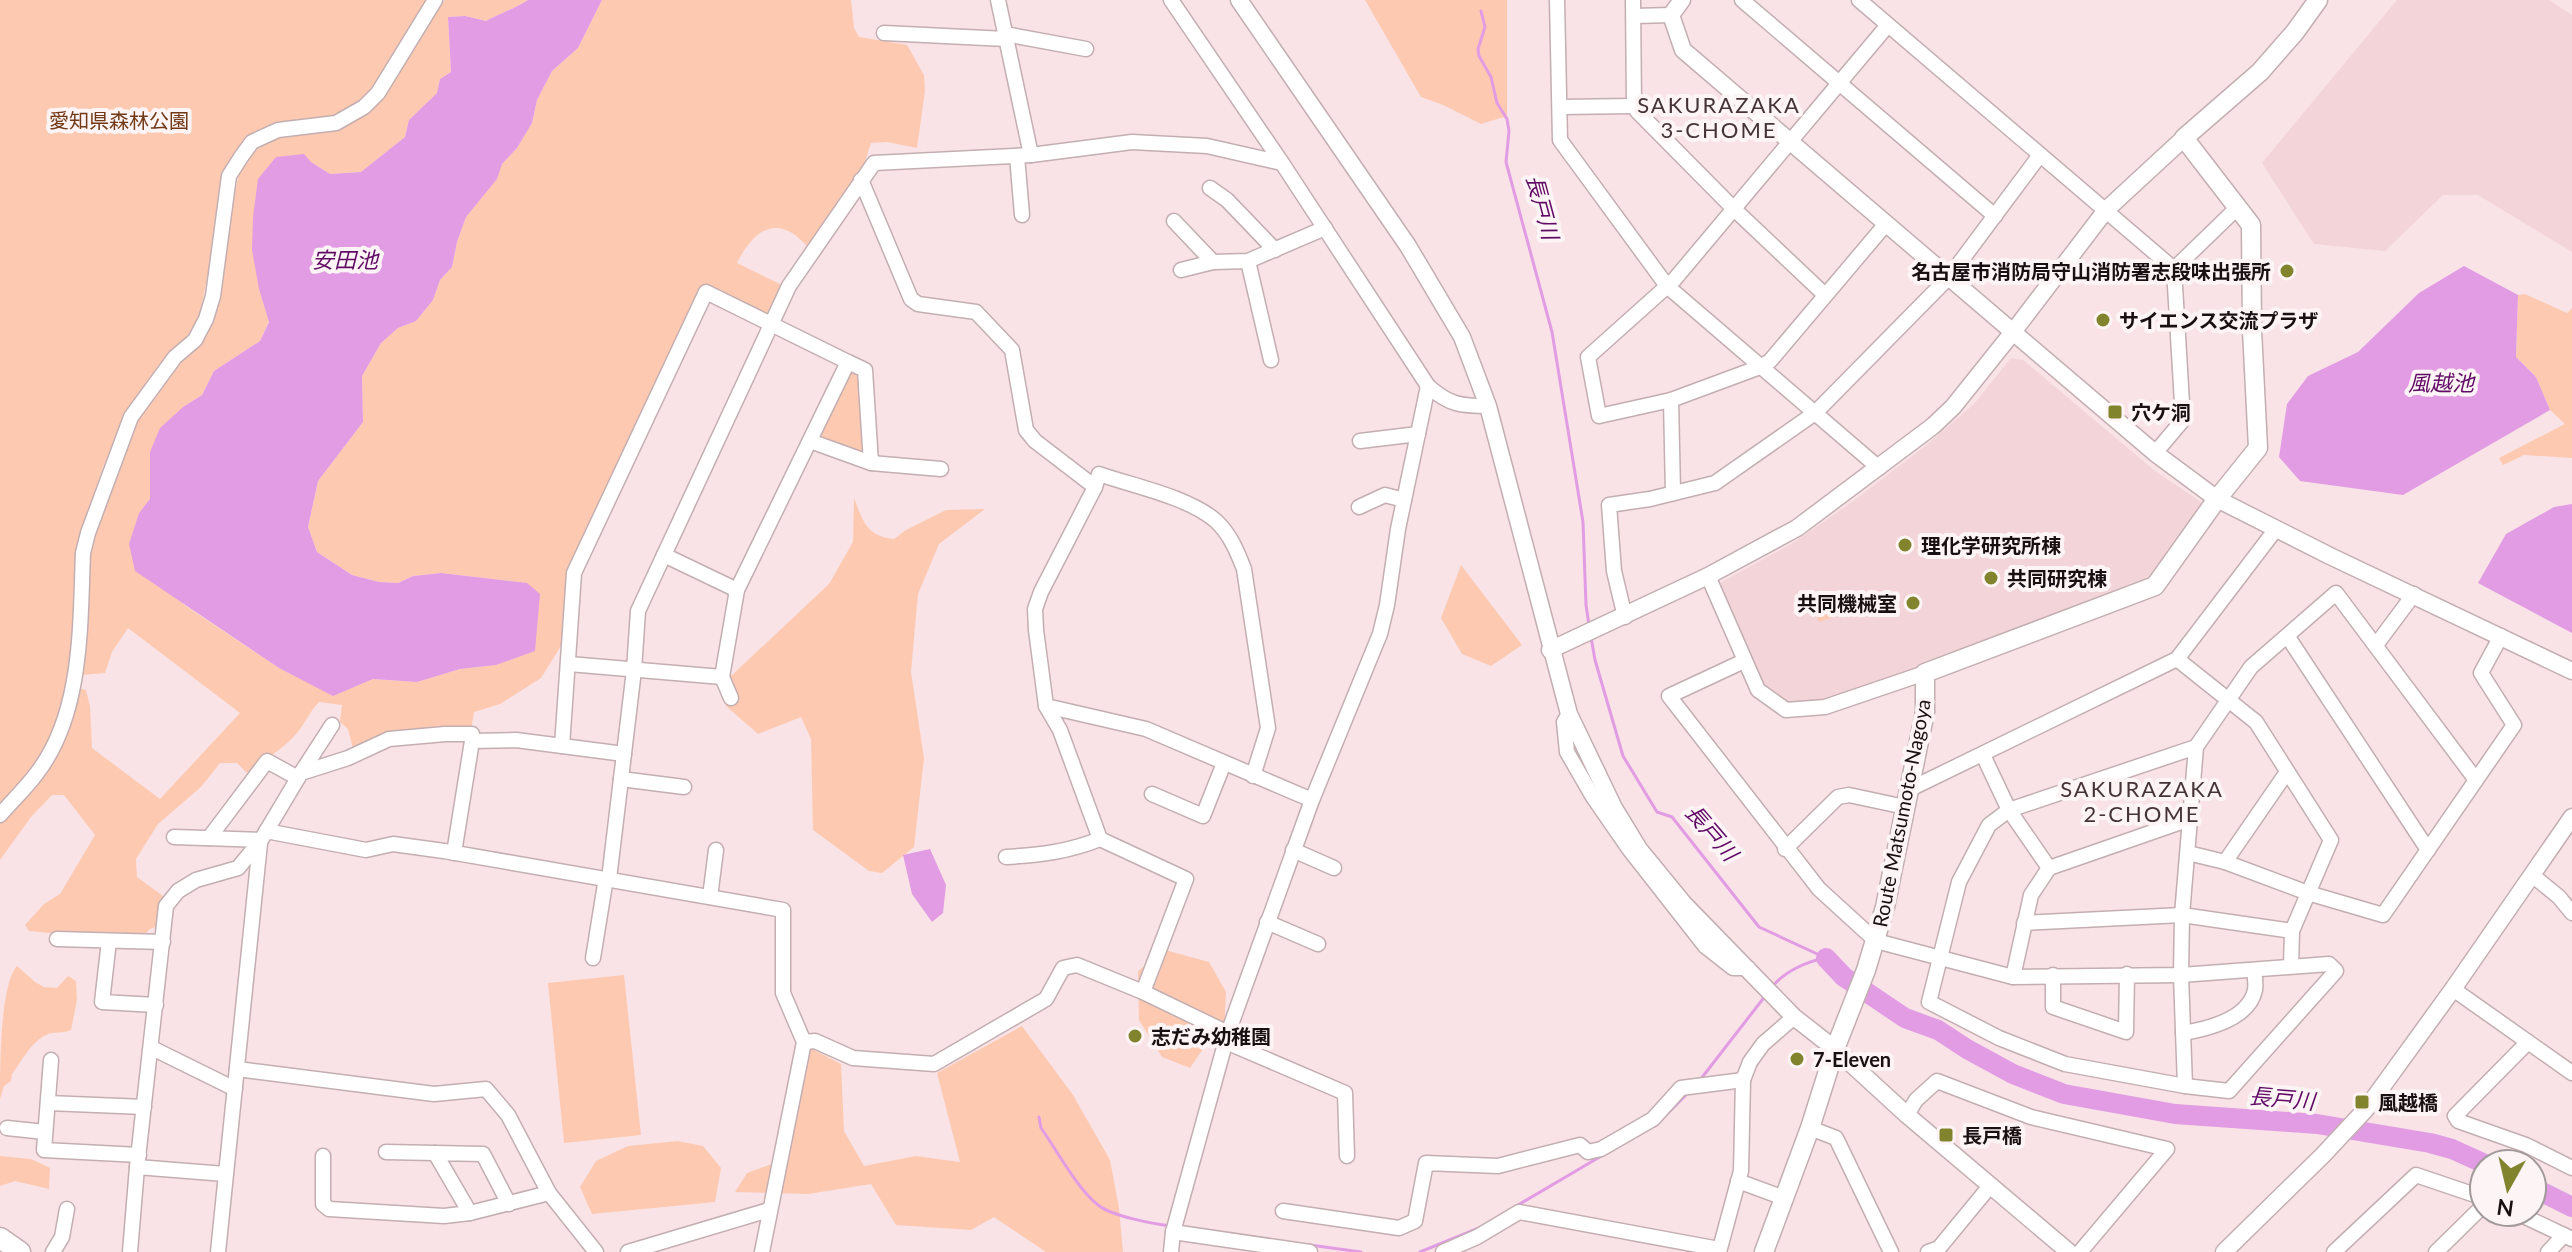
<svg xmlns="http://www.w3.org/2000/svg" width="2572" height="1252" font-family="Lato,'Noto Sans JP',sans-serif">
  <style>
    .built { fill: #f3d4d9 }
    .green { fill: #fdcab1 }
    .water { fill: #e19ce4 }
    .lines { fill: none; stroke-linecap: round; stroke-linejoin: round }
    .stream { stroke: #e19ce4; stroke-width: 3 }
    .river { stroke: #e19ce4; stroke-width: 20 }
    .minor-casing { stroke: #c3aeb1; stroke-width: 17 }
    .tertiary-casing { stroke: #c3aeb1; stroke-width: 19 }
    .secondary-casing { stroke: #c3aeb1; stroke-width: 21 }
    .primary-casing { stroke: #c3aeb1; stroke-width: 23 }
    .minor { stroke: #fff; stroke-width: 14 }
    .tertiary { stroke: #fff; stroke-width: 16 }
    .secondary { stroke: #fff; stroke-width: 18 }
    .primary { stroke: #fff; stroke-width: 20 }
    .poi-dot { fill: #82842d; stroke: #fdf4f5; stroke-width: 3 }
    .labels { text-anchor: middle; dominant-baseline: central; stroke-width: 8; stroke-linejoin: round; paint-order: stroke }
    .park-label { font-size: 20px; fill: #723917; stroke: #fdf4f5 }
    .poi-label { font-size: 20px; font-weight: bold; fill: #181012; stroke: #fdf4f5; text-anchor: start }
    .street-label { font-size: 20px; fill: #181012; stroke: #fdf4f5 }
    .neighbourhood-label { font-size: 22px; letter-spacing: 2px; fill: #453437; stroke: #fdf4f5 }
    .water-label { font-size: 22px; font-style: italic; fill: #600b65; stroke: #fdf4f5 }
  </style>
  <rect width="100%" height="100%" fill="#f9e3e6"/>
  <g class="built">
    <path d="M2397,0H2549L2572,15V252L2478,195H2443L2385,251L2314,244L2262,163Z"/>
    <path d="M2011,358L2023,360L2155,471L2201,502L2203,508L2148,583L1920,669L1825,701L1787,707L1761,688L1718,590L1720,583L1793,543L1852,502L1924,447L1974,404Z"/>
  </g>
  <g class="green">
    <path d="M0,0H427C406,36 383,94 344,113C315,127 279,131 248,138L215,236L198,325L126,416L103,467L83,528L75,647L68,689L52,742L36,771L0,809Z"/>
    <path d="M445,0H528C514,9 500,13 486,21L465,16L448,17L451,72L440,79L437,93L409,120L405,137L361,172L330,174L311,162L259,289L269,321L260,341L214,371L202,395L183,407L150,452V499L139,513L183,604L279,668L333,695L373,679L417,682L460,669L496,665L534,651L536,629L527,583L441,573L413,576L398,583L379,582L352,575L317,552L308,527L318,481L363,422L362,376L381,343L398,328L416,321L433,300L440,280L452,267L457,242L466,217L496,179L502,164L517,148L532,123L537,100L552,71L578,48L602,0H851L854,28L859,37L907,45L924,75L925,91L917,148L887,142L871,143L853,199L824,242L807,246C778,213 754,229 737,263L782,285L771,313L765,315L702,286L568,572L561,646L541,678L500,704L474,712L471,730L353,749L348,729L340,722L342,705L319,702C310,711 305,723 297,733C283,750 264,759 247,773L237,763H220L201,787L158,824L136,859L137,877L163,896L158,926L150,929L144,935H70L29,931L25,925L44,904L60,894L95,835L64,795H52L31,817L0,860V818L42,773L78,688L86,690L90,706L92,748L160,799L240,713L128,628L112,652L105,673L82,675L89,552L135,420L215,306L240,166C270,129 303,135 346,124L429,16Z"/>
    <path d="M1365,0H1507V116L1481,124L1443,105L1421,97Z"/>
    <path d="M2525,294L2567,313L2572,308V458L2524,455L2503,465L2499,458L2565,424L2550,410L2536,377L2516,357L2518,295Z"/>
    <path d="M849,371L858,372L869,457L823,439L820,432Z"/>
    <path d="M854,498C863,521 866,536 894,539L906,530L946,510L985,509L939,544L918,594L911,672L924,758L914,847L882,873L869,871L813,830L811,739L801,717L758,734L726,706L730,677L829,584L853,542Z"/>
    <path d="M1461,565L1522,645L1491,666L1462,654L1441,618Z"/>
    <path d="M1849,592L1855,609L1819,622L1813,605Z"/>
    <path d="M1165,950L1209,962L1226,992L1224,1031L1205,1046L1190,1068L1162,1057L1139,1020L1138,971Z"/>
    <path d="M17,966L35,982L44,987L57,988L68,976L76,981L77,1000L71,1030C62,1034 54,1031 46,1035C31,1042 22,1061 12,1074L11,1081L4,1086L0,1099C0,1067 0,985 17,966Z"/>
    <path d="M624,975L641,1135L564,1143L548,983Z"/>
    <path d="M1022,1026L1073,1095L1110,1160L1119,1208L1123,1252H1046L994,1217L971,1230L896,1225L871,1184L808,1194L735,1192L747,1173L788,1158L810,1048L841,1064L844,1131L864,1166L916,1156L960,1162L937,1073Z"/>
    <path d="M678,1141L703,1146L721,1168L715,1202L592,1214L580,1187L596,1161L628,1146Z"/>
    <path d="M0,1156L31,1159L50,1168L49,1189L15,1181L0,1186Z"/>
  </g>
  <g class="water">
    <path d="M528,0H602L578,48L552,71L537,100L532,123L517,148L502,164L497,179L466,217L457,242L452,267L440,280L433,300L416,321L398,328L381,343L362,376L363,422L318,481L308,527L317,552L352,575L379,582L398,583L413,576L441,573L527,583L540,594L535,651L496,665L460,669L417,682L373,679L333,696L279,668L135,571L129,544L139,513L150,499V452L160,428L183,407L202,395L214,371L260,341L269,322L259,289L252,250L253,217L258,179L276,157L304,154L311,162L330,174L361,172L405,137L409,120L437,93L440,79L451,72L448,17L465,16L486,21C500,13 514,9 528,0Z"/>
    <path d="M2464,266L2518,295L2516,357L2536,377L2550,410L2403,495L2300,481L2279,457L2287,404L2308,376L2358,352L2419,293Z"/>
    <path d="M2572,504V633L2478,583L2506,534L2554,507Z"/>
    <path d="M930,849L946,885L943,913L932,922L912,894L903,855Z"/>
  </g>
  <g class="lines">
    <g class="stream">
      <path d="M1481,11L1485,27L1478,49L1479,56L1491,77L1497,103L1507,119L1509,131L1506,162L1552,332L1583,522L1586,605L1589,625"/>
      <path d="M1591,637L1595,660L1623,756L1657,812L1672,817L1759,927L1826,958"/>
      <path d="M1773,986C1785,971 1808,961 1826,958"/>
      <path d="M1700,1080L1766,995"/>
      <path d="M1039,1117L1041,1128C1056,1149 1078,1190 1098,1205C1111,1216 1154,1224 1171,1226"/>
      <path d="M1655,1126L1689,1092"/>
      <path d="M1513,1208L1603,1155"/>
      <path d="M1310,1245L1361,1252"/>
      <path d="M1420,1252L1479,1228"/>
    </g>
    <g class="river">
      <path d="M1826,958L1844,977L1905,1018L1938,1030L1967,1049L2013,1074L2064,1094L2175,1114L2317,1124L2430,1143L2452,1149L2485,1164"/>
      <path d="M2532,1187L2572,1207"/>
    </g>
    <defs>
      <g id="minor">
        <path d="M998,0L1031,155"/>
        <path d="M1171,0L1282,163L1428,386C1449,405 1461,406 1488,406"/>
        <path d="M1557,0L1560,140L1667,286L1879,468"/>
        <path d="M1633,0L1634,106L1637,111L1733,208L1825,295"/>
        <path d="M1742,0L1995,216"/>
        <path d="M1859,0L2174,269L2183,420L2155,453"/>
        <path d="M1634,16L1671,15"/>
        <path d="M884,33L1006,39"/>
        <path d="M1005,34L1086,49"/>
        <path d="M1560,107L1634,106"/>
        <path d="M1017,156L1022,215"/>
        <path d="M861,180L911,299L918,304L976,312L1012,350L1026,430L1035,441L1095,487"/>
        <path d="M1210,188L1227,200L1275,250"/>
        <path d="M1174,221L1213,262"/>
        <path d="M1885,225L1770,361L1760,367L1671,400L1599,416L1588,357L1674,280L1888,25"/>
        <path d="M1248,261L1271,360"/>
        <path d="M2174,269L2237,208"/>
        <path d="M1181,270L1213,262L1248,261L1325,228"/>
        <path d="M848,362L865,370L871,463"/>
        <path d="M1671,400L1673,493"/>
        <path d="M810,441L871,463L941,469"/>
        <path d="M1360,441L1418,434"/>
        <path d="M1359,507L1385,495L1404,500"/>
        <path d="M664,555L737,590"/>
        <path d="M1708,576L1758,690L1786,710L1825,707L1925,673"/>
        <path d="M1625,617L1614,571L1609,505L1650,499L1715,483L1815,413L1949,277L2040,155"/>
        <path d="M2288,637L2428,850"/>
        <path d="M2376,645L2414,594"/>
        <path d="M2177,659L2256,722L2331,840L2292,931"/>
        <path d="M1744,661L1669,696L1819,889L1876,941L2013,977L2181,975L2329,964L2336,971L2229,1091L2185,1086L2065,1064L1999,1038L1929,1002L1959,882L1989,825L2009,810L2196,747"/>
        <path d="M722,677L731,698"/>
        <path d="M1046,706L1146,729L1312,800"/>
        <path d="M1569,714L1564,722L1567,752L1593,797L1629,849L1705,946L1733,968H1748"/>
        <path d="M562,746L574,573L706,292L848,362L737,590L722,677L569,664"/>
        <path d="M1983,755L2009,810L2049,868"/>
        <path d="M301,773L332,725"/>
        <path d="M621,779L684,787"/>
        <path d="M1908,790L2177,659L2276,529"/>
        <path d="M1152,794L1203,816L1224,763"/>
        <path d="M0,815C12,801 26,788 37,773C83,713 80,625 83,553L88,533L131,417L175,357L195,340L206,319L213,296L229,176L241,157L252,142L278,130L336,123L364,107L378,93L435,0"/>
        <path d="M266,831L366,850L393,844L444,851L783,910V993L804,1042L762,1252"/>
        <path d="M174,837L261,840"/>
        <path d="M209,838L267,761L298,778"/>
        <path d="M1785,849L1838,797L1849,795L1905,807"/>
        <path d="M1293,850L1334,868"/>
        <path d="M454,853L472,741"/>
        <path d="M2188,853L2225,862L2308,893L2383,915L2514,725L2481,673L2501,636"/>
        <path d="M1006,857C1039,855 1068,852 1100,839"/>
        <path d="M2225,862L2287,772"/>
        <path d="M2532,875L2559,897L2572,913"/>
        <path d="M609,879L634,670L638,611L789,286L874,163L1031,155L1132,142L1207,146L1282,163"/>
        <path d="M710,897L716,850"/>
        <path d="M1267,922L1318,944"/>
        <path d="M2024,923L2182,915L2292,931L2291,966"/>
        <path d="M57,939L163,942"/>
        <path d="M109,941L102,1002L156,1005"/>
        <path d="M593,958L606,878"/>
        <path d="M2053,975V1007L2126,1032L2127,974"/>
        <path d="M2013,977L2031,895L2049,868L2190,819"/>
        <path d="M2453,989L2572,1073"/>
        <path d="M1143,992L1186,879L1100,839L1060,730L1046,706L1036,630L1035,609L1041,592L1095,487L1099,474C1133,486 1189,497 1216,521C1230,534 1237,551 1244,569L1268,728L1253,776"/>
        <path d="M2183,1033C2207,1029 2249,1019 2255,990C2256,984 2255,977 2254,971"/>
        <path d="M804,1042L815,1041L853,1058L934,1064L1046,999L1063,968L1077,965L1143,992L1228,1033"/>
        <path d="M1226,1042L1345,1093L1347,1156"/>
        <path d="M2528,1042L2455,1116L2458,1121L2526,1145L2572,1168"/>
        <path d="M152,1048L235,1089"/>
        <path d="M51,1060L44,1150L139,1155"/>
        <path d="M237,1069L434,1094L486,1089L508,1115L549,1193L596,1252"/>
        <path d="M2185,1086L2181,975L2182,915L2196,747L2251,667L2336,593L2476,780"/>
        <path d="M48,1103L144,1107"/>
        <path d="M1907,1115L1916,1100L1937,1081L2031,1117L2167,1149L2080,1252"/>
        <path d="M7,1128L45,1132"/>
        <path d="M1810,1128L1836,1138L1891,1252"/>
        <path d="M386,1152L435,1153"/>
        <path d="M323,1156V1204L329,1209L444,1216L470,1213L549,1193"/>
        <path d="M137,1167L225,1174"/>
        <path d="M1738,1181L1784,1198"/>
        <path d="M1283,1211L1399,1228L1415,1221L1426,1163L1498,1166L1580,1145L1588,1152L1601,1149L1653,1119L1681,1088L1743,1080"/>
        <path d="M2515,1212L2572,1239"/>
        <path d="M470,1213L435,1153L483,1154L509,1204"/>
        <path d="M53,1252L62,1237L67,1209"/>
        <path d="M130,1252L137,1167L166,906L178,891L196,880L238,868L261,840L301,773L348,758L389,739L445,734H472V741L516,740L624,754"/>
        <path d="M218,1252L260,843"/>
        <path d="M628,1252L769,1210"/>
        <path d="M1171,1252L1173,1232"/>
        <path d="M1310,1252L1173,1232L1228,1033L1312,800L1380,634L1387,605L1398,529L1428,386"/>
        <path d="M1443,1252L1477,1237L1519,1212L1719,1249"/>
        <path d="M1719,1252L1741,1171L1743,1080L1750,1062L1763,1044L1794,1017"/>
        <path d="M1928,1252L1939,1248L1990,1186"/>
        <path d="M2334,1252L2416,1175L2484,1198"/>
        <path d="M2436,1252L2484,1205"/>
        <path d="M2548,1252L2564,1235"/>
      </g>
      <g id="tertiary">
        <path d="M1239,0L1408,246L1462,337L1488,406L1569,714L1614,808L1639,849L1684,904L1794,1017L1835,1049L1907,1115L2069,1252"/>
        <path d="M2184,138L2106,210L2013,332L2155,453L2217,499L2330,556L2572,671"/>
        <path d="M1550,650L1708,576L1797,528L1933,426L1953,407L2013,332L1683,50L1671,15L1682,0"/>
        <path d="M2224,1252L2323,1155L2366,1109L2453,989L2572,817"/>
      </g>
      <path id="secondary" d="M1764,1252L1810,1128L1835,1049L1866,970L1885,907L1925,712V673L2155,586L2217,499L2258,448L2252,330L2251,225L2184,138L2260,72L2295,32L2318,0"/>
      <path id="primary" d="M0,1238L20,1252"/>
    </defs>
    <use href="#minor" class="minor-casing"/>
    <use href="#tertiary" class="tertiary-casing"/>
    <use href="#secondary" class="secondary-casing"/>
    <use href="#primary" class="primary-casing"/>
    <use href="#minor" class="minor"/>
    <use href="#tertiary" class="tertiary"/>
    <use href="#secondary" class="secondary"/>
    <use href="#primary" class="primary"/>
  </g>
  <g class="poi-dot">
    <circle cx="2287" cy="271" r="8"/>
    <circle cx="2103" cy="320" r="8"/>
    <rect x="2107" y="404" width="16" height="16" rx="4"/>
    <circle cx="1905" cy="545" r="8"/>
    <circle cx="1991" cy="578" r="8"/>
    <circle cx="1913" cy="603" r="8"/>
    <circle cx="1135" cy="1036" r="8"/>
    <circle cx="1797" cy="1059" r="8"/>
    <rect x="2354" y="1094" width="16" height="16" rx="4"/>
    <rect x="1938" y="1127" width="16" height="16" rx="4"/>
  </g>
  <g class="labels">
    <g class="park-label">
      <text x="119" y="120">愛知県森林公園</text>
    </g>
    <g class="poi-label">
      <text x="2271" y="271" text-anchor="end">名古屋市消防局守山消防署志段味出張所</text>
      <text x="2119" y="320">サイエンス交流プラザ</text>
      <text x="2131" y="412">穴ケ洞</text>
      <text x="1921" y="545">理化学研究所棟</text>
      <text x="2007" y="578">共同研究棟</text>
      <text x="1897" y="603" text-anchor="end">共同機械室</text>
      <text x="1151" y="1036">志だみ幼稚園</text>
      <text x="1813" y="1059">7-Eleven</text>
      <text x="2378" y="1102">風越橋</text>
      <text x="1962" y="1135">長戸橋</text>
    </g>
    <g class="street-label">
      <text transform="translate(1901 813) rotate(-79)">Route Matsumoto-Nagoya</text>
    </g>
    <g class="neighbourhood-label">
      <text x="1719" y="104">SAKURAZAKA<tspan x="1719" dy="25">3-CHOME</tspan></text>
      <text x="2142" y="788">SAKURAZAKA<tspan x="2142" dy="25">2-CHOME</tspan></text>
    </g>
    <g class="water-label">
      <text transform="translate(1543 207) rotate(75)">長戸川</text>
      <text x="345" y="259">安田池</text>
      <text x="2441" y="382">風越池</text>
      <text transform="translate(1712 832) rotate(49)">長戸川</text>
      <text transform="translate(2282 1098) rotate(5)">長戸川</text>
    </g>
  </g>
  <g transform="translate(2508 1188) rotate(188)"><circle r="38" fill="#fdf4f5" stroke="#a1999a" stroke-width="2"/>
  <path d="M0-6L14 30L0 20L-14 30Z" fill="#82842d"/>
  <text y="-12" font-size="22" font-weight="bold" text-anchor="middle" fill="#181012">N</text>
  </g>
</svg>
